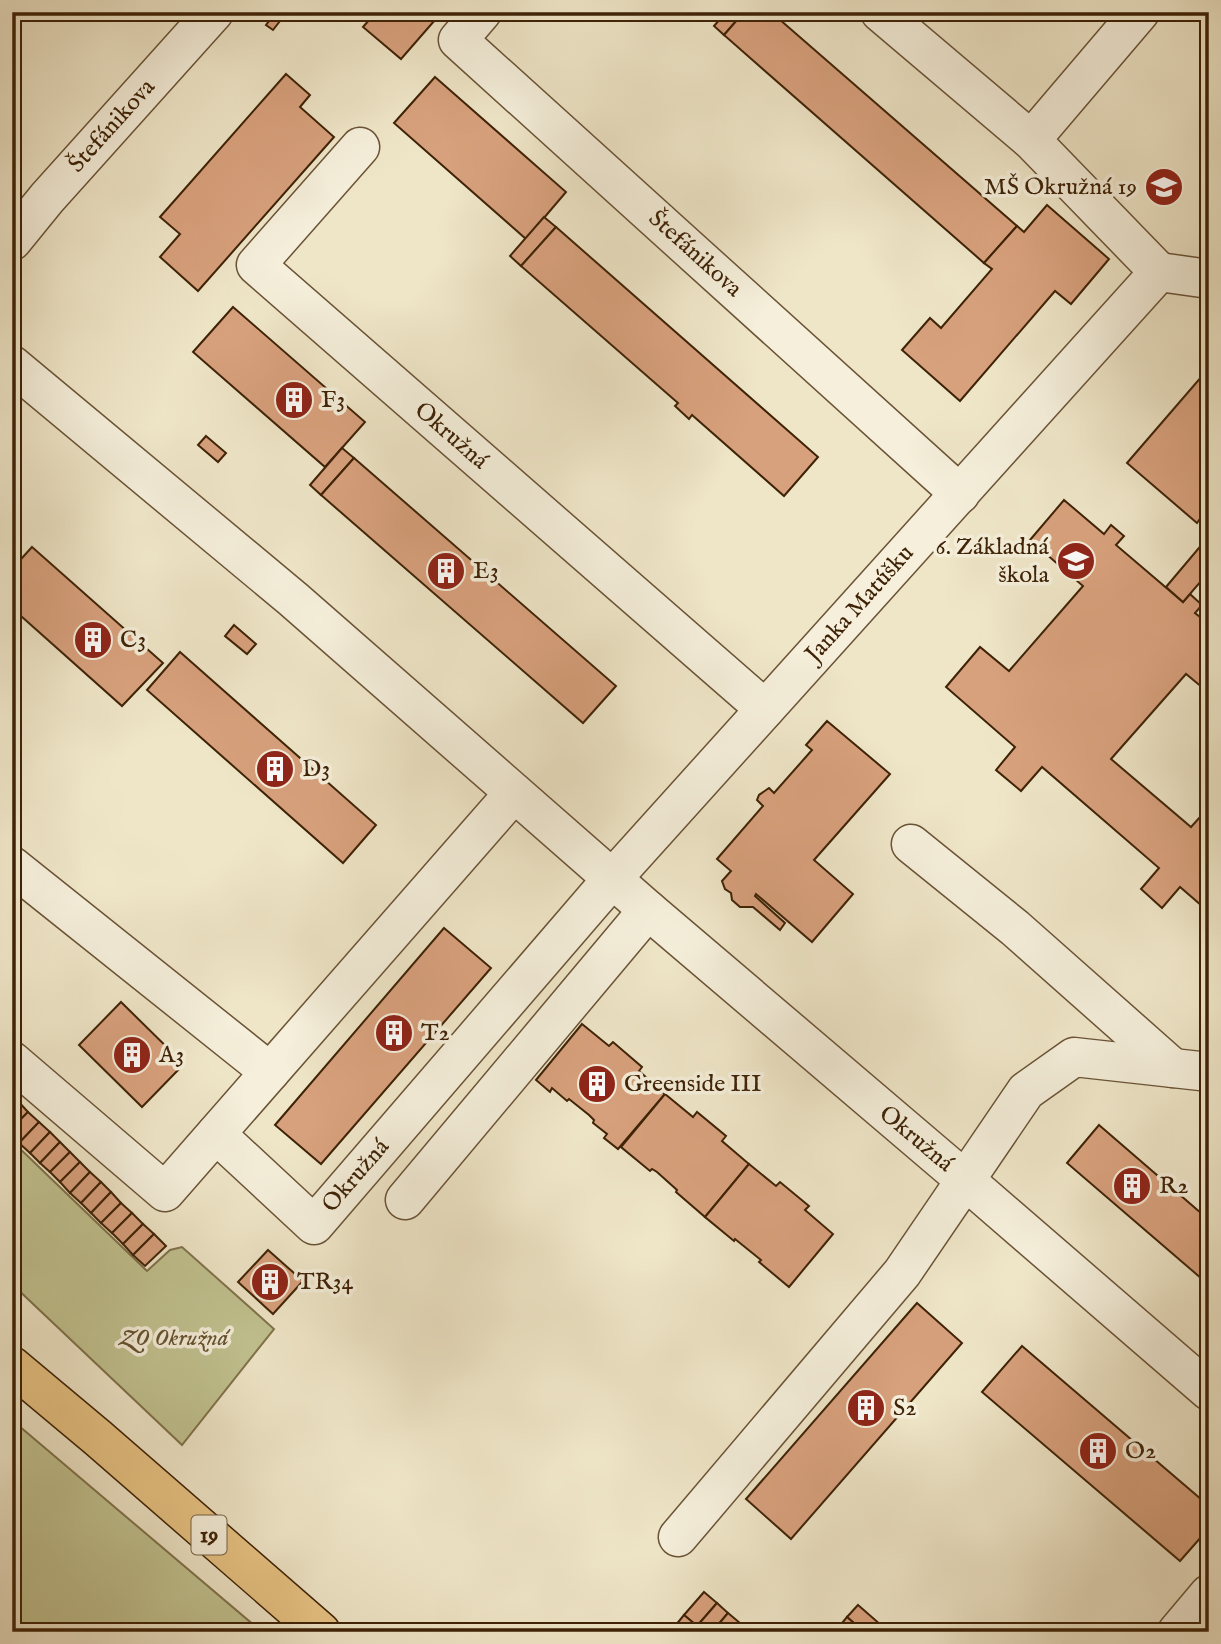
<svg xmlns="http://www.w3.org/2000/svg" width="1221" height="1644" font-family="'IM FELL English',serif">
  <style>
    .green { fill: #c1c290; stroke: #80724b; stroke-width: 2 }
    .building { fill: #d8a17d; stroke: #3e2206; stroke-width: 2 }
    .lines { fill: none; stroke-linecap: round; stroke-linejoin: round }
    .minor-casing { stroke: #6a5336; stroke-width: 41 }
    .major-casing { stroke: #3e2206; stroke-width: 41 }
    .minor { stroke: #f5efdb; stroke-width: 38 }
    .major { stroke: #e8c384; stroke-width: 38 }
    .labels { text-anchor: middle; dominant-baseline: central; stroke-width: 7; stroke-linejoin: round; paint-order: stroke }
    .shield { fill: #f5efdb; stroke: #756046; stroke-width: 2 }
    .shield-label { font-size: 23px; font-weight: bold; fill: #3e2206 }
    .street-label { font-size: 24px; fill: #3e2206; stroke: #f5efdb }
    .poi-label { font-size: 24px; fill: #3e2206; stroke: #f5efdb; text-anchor: start }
    .park-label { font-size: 24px; font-style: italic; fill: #65522f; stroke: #f5efdb }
  </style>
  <rect width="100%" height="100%" fill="#efe6c8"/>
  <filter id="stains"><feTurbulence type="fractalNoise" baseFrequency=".00286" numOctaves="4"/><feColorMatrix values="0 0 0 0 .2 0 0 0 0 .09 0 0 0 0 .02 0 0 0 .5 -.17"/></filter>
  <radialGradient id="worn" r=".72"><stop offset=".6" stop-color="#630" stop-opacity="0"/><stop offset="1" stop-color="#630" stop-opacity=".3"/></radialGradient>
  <g class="green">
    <path d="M12,1141L147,1271L170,1250L182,1247L274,1329L182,1445L12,1284Z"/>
    <path d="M12,1420L262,1632H12Z"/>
  </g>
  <g class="building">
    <path d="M276,12H287L273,30L266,25Z"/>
    <path d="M376,12H442L401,59L363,27Z"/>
    <path d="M726,12H744L724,35L714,26Z"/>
    <path d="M744,12H771L1017,226L984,263L724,35Z"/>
    <path d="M286,74L310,95L300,107L334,137L198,291L160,257L180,234L160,217Z"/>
    <path d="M435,77L566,192L526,239L394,123Z"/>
    <path d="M1047,205L1109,259L1071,304L1055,291L960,401L902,350L930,318L941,328L992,269L984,263L1017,226L1024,232Z"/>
    <path d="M544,217L556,227L521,266L510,256Z"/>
    <path d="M556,227L818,457L784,496L692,415L689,419L675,406L678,403L521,266Z"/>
    <path d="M233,307L365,422L325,467L193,352Z"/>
    <path d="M1209,368V521L1202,516L1197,523L1127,463Z"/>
    <path d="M206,436L226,453L218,462L198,445Z"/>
    <path d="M342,448L354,458L321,495L310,485Z"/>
    <path d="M354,458L616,686L583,723L321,495Z"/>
    <path d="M1064,500L1104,534L1111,525L1124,536L1116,545L1183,602L1190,594L1202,605L1195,613L1209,624V693L1186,674L1111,759L1191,827L1209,807V912L1180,887L1162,908L1141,889L1159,868L1042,767L1021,791L996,770L1015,747L946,687L980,647L1009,671L1083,586L1030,540Z"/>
    <path d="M1209,536V572L1183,602L1166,587Z"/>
    <path d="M32,547L163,663L122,706L12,608V569Z"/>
    <path d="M234,625L256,644L247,654L225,636Z"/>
    <path d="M180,652L376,825L343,863L147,690Z"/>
    <path d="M827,721L890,774L814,860L853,894L812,942L756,894L755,896L785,923L780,930L753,907H740L732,900L731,893L725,889L722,881L731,871L717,859L763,806L757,800L759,795L769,788L774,793L812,750L806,745Z"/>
    <path d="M444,928L491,968L321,1164L275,1125Z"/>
    <path d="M121,1002L184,1064L142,1107L79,1045Z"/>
    <path d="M582,1024L609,1046L613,1042L642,1067L639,1071L665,1094L618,1149L604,1138L607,1134L593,1123L594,1120L589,1115L569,1099L567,1101L552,1088L550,1092L536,1080Z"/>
    <path d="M665,1094L693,1117L697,1112L726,1136L722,1141L749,1164L705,1217L676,1192L677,1190L657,1172L652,1169L650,1171L621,1147Z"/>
    <path d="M17,1100L28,1112L12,1128V1106Z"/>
    <path d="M28,1112L39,1122L19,1143L12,1136V1128Z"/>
    <path d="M39,1122L50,1132L30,1153L19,1143Z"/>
    <path d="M1099,1125L1209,1220V1285L1067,1163Z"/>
    <path d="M50,1132L60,1142L40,1163L30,1153Z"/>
    <path d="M60,1142L70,1152L50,1172L40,1163Z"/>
    <path d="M70,1152L80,1162L60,1182L50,1172Z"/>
    <path d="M80,1162L90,1172L70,1193L60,1182Z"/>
    <path d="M749,1164L776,1186L780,1182L809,1206L805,1210L833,1234L789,1287L759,1262L761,1260L735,1239L734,1241L705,1217Z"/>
    <path d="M90,1172L101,1182L81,1203L70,1193Z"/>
    <path d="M101,1182L111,1192L91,1213L81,1203Z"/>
    <path d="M111,1192L121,1203L101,1223L91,1213Z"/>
    <path d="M121,1203L132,1213L112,1233L101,1223Z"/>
    <path d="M132,1213L143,1224L123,1244L112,1233Z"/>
    <path d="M143,1224L154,1234L133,1255L123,1244Z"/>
    <path d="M154,1234L166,1246L145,1266L133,1255Z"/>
    <path d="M268,1250L303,1281L273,1314L238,1282Z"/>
    <path d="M917,1303L962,1343L791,1539L746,1499Z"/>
    <path d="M1022,1346L1209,1506V1528L1180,1561L982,1392Z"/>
    <path d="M704,1592L717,1603L697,1626L684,1615Z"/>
    <path d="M717,1603L728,1613L712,1632H704L697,1626Z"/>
    <path d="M858,1605L881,1625L875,1632H864L847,1617Z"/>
    <path d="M728,1613L740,1623L732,1632H712Z"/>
    <path d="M684,1615L696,1625L689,1632H670Z"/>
    <path d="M847,1617L864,1632H842L838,1628Z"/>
  </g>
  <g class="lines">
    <defs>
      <g id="minor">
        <path d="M482,12L458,40L960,494"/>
        <path d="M880,12L1031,140L1159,272"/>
        <path d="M1031,140L1140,12"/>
        <path d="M360,147L256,265L765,709"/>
        <path d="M12,241L47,198L214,12"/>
        <path d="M1159,272L1209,279"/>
        <path d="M12,365L293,599L648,910L965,1180L1209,1391"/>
        <path d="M911,844L1015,928L1173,1068"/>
        <path d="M12,866L270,1072"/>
        <path d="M12,1061L165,1192L514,793"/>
        <path d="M216,1134L314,1225L612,879L1159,272"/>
        <path d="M405,1200L648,910"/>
        <path d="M678,1537L902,1273L1026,1091L1074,1057L1209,1072"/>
        <path d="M1177,1632L1209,1594"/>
      </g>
      <path id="major" d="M12,1366L98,1438L321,1632"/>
    </defs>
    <use href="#minor" class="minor-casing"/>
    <use href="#major" class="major-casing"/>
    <use href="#minor" class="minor"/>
    <use href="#major" class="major"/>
  </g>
  <defs>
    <symbol id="school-disc" viewBox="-11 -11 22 22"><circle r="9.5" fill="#8f2418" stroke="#f5efdb"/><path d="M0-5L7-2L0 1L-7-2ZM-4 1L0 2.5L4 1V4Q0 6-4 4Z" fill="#fff"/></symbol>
    <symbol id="building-disc" viewBox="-11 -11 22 22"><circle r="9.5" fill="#8f2418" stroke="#f5efdb"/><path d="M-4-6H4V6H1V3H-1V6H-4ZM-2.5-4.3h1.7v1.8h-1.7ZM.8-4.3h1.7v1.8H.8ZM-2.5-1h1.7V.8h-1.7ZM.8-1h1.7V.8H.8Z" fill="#fff"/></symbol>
  </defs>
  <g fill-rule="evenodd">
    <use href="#school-disc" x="1142" y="165" width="44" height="44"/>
    <use href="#building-disc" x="272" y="378" width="44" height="44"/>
    <use href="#school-disc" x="1054" y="539" width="44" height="44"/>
    <use href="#building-disc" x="424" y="549" width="44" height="44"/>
    <use href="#building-disc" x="71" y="618" width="44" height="44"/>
    <use href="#building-disc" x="253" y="747" width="44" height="44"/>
    <use href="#building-disc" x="372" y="1011" width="44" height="44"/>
    <use href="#building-disc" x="110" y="1033" width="44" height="44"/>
    <use href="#building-disc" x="575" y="1062" width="44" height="44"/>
    <use href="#building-disc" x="1110" y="1164" width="44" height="44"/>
    <use href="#building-disc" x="248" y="1260" width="44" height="44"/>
    <use href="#building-disc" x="844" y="1386" width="44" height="44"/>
    <use href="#building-disc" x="1076" y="1429" width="44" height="44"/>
  </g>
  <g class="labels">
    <rect class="shield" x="191.5" y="1515.5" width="35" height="39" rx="5"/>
    <g class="shield-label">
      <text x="209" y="1535">19</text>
    </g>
    <g class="street-label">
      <text transform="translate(112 126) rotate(-48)">Štefánikova</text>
      <text transform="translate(695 254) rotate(42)">Štefánikova</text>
      <text transform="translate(451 436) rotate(41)">Okružná</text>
      <text transform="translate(860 604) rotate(-48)">Janka Matúšku</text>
      <text transform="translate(916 1139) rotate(40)">Okružná</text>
      <text transform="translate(356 1176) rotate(-49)">Okružná</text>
    </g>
    <g class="poi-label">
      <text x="1137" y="187" text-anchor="end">MŠ Okružná 19</text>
      <text x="321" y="400">F3</text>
      <text x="1049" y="547" text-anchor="end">6. Základná<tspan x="1049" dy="28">škola</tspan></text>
      <text x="473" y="571">E3</text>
      <text x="120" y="640">C3</text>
      <text x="302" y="769">D3</text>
      <text x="421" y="1033">T2</text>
      <text x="159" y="1055">A3</text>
      <text x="624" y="1084">Greenside III</text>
      <text x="1159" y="1186">R2</text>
      <text x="297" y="1282">TR34</text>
      <text x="893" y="1408">S2</text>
      <text x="1125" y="1451">O2</text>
    </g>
    <g class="park-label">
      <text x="174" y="1338">ZO Okružná</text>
    </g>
  </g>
  <rect width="1221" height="1644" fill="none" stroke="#efe6c8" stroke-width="42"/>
  <rect x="14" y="14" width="1193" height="1616" fill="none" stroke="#3e2206" stroke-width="3.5"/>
  <rect x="21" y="21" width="1179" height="1602" fill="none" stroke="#3e2206" stroke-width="2"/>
  <rect width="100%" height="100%" filter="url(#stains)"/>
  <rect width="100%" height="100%" fill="url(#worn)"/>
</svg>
